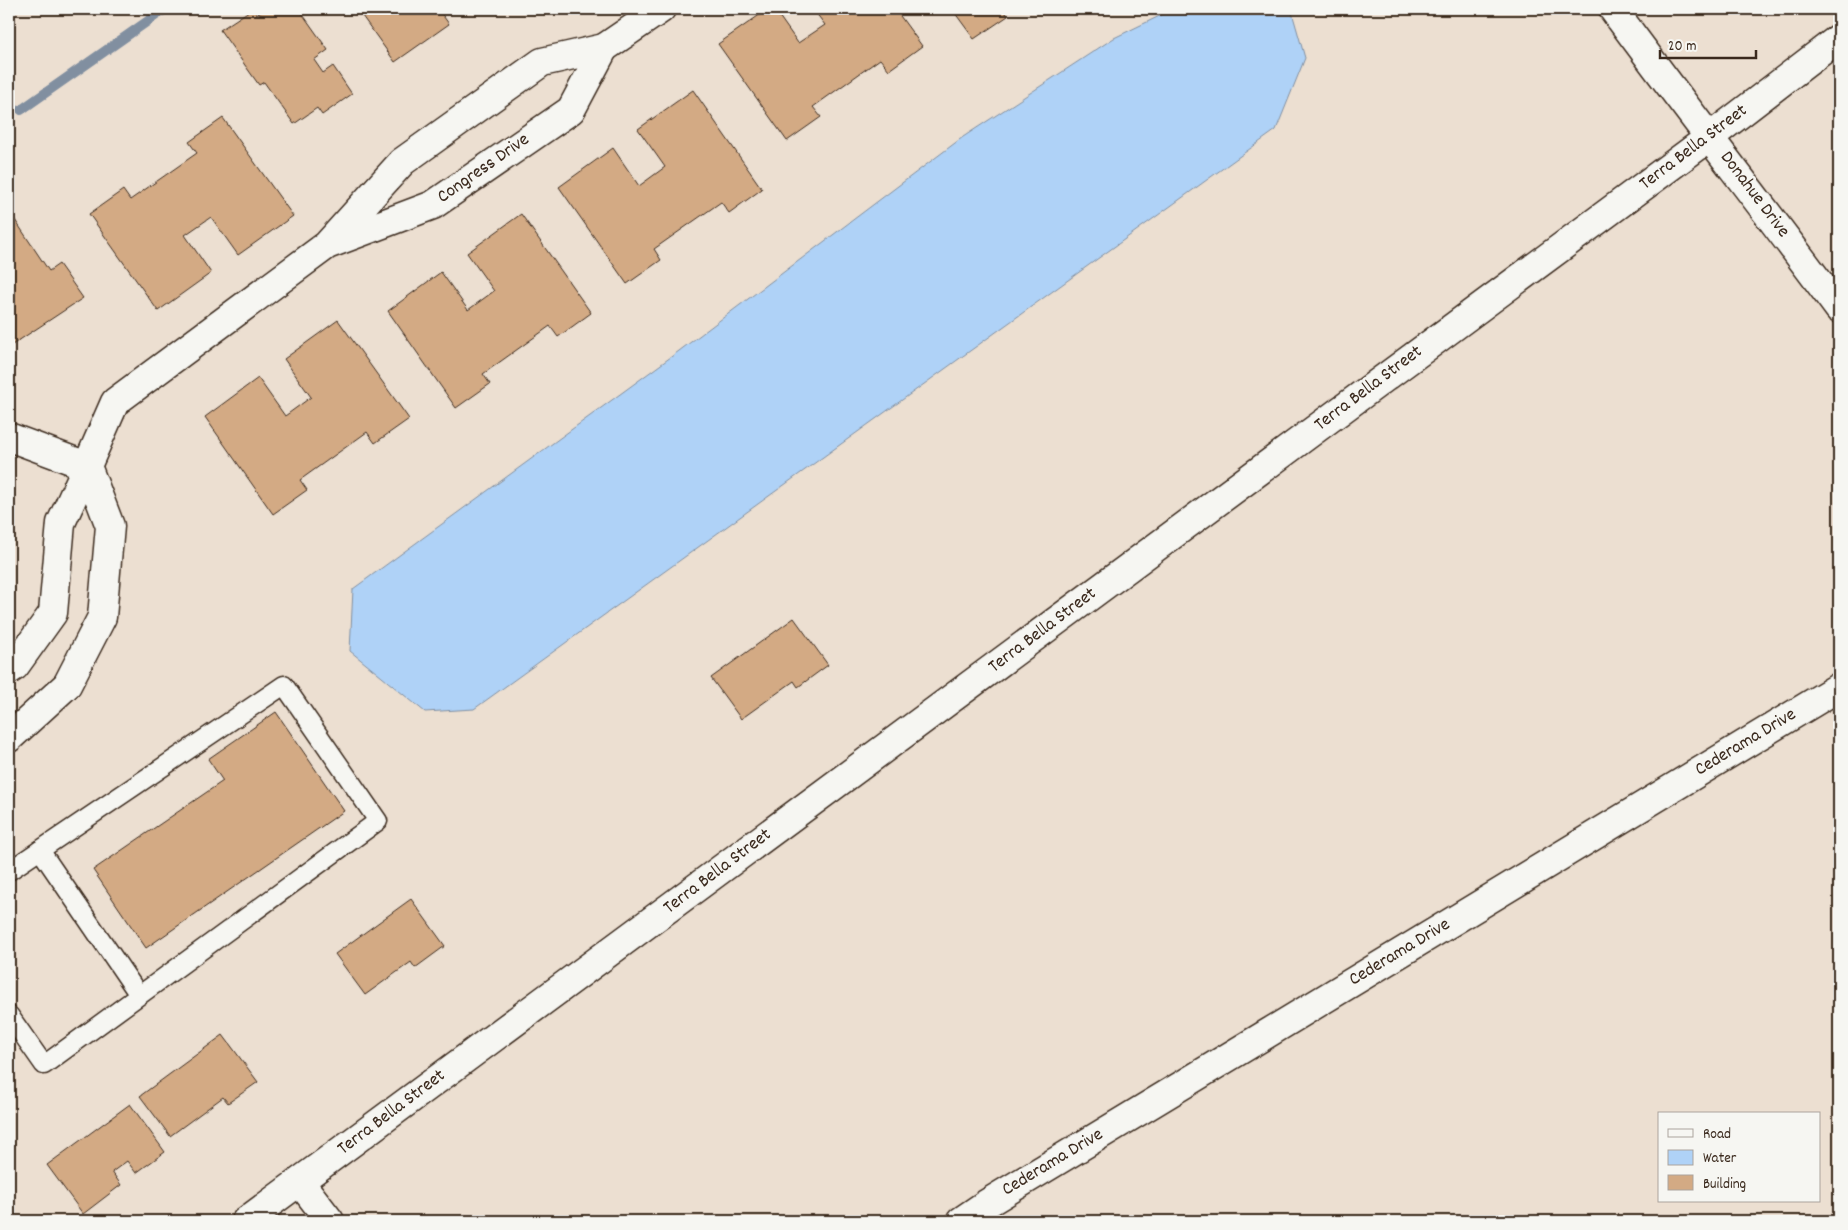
<svg xmlns="http://www.w3.org/2000/svg" width="1848" height="1230" font-family="Dekko,sans-serif">
  <style>
    .water { fill: #afd2f7; stroke: #818fa0 }
    .lines { fill: none; stroke-linecap: round; stroke-linejoin: round }
    .stream { stroke: #818fa0; stroke-width: 10 }
    .building { fill: #d3aa84; stroke: #3b2a1e }
    .lane-casing { stroke: #3b2a1e; stroke-width: 21 }
    .street-casing { stroke: #3b2a1e; stroke-width: 31 }
    .lane { stroke: #f6f6f2; stroke-width: 18 }
    .street { stroke: #f6f6f2; stroke-width: 28 }
    .labels { text-anchor: middle; dominant-baseline: central; stroke-width: 5; stroke-linejoin: round; paint-order: stroke }
    .street-label { font-size: 19px; fill: #3b2a1e; stroke: #f6f6f2 }
  </style>
  <rect width="100%" height="100%" fill="#ecdfd1"/>
  <filter id="ink" filterUnits="userSpaceOnUse"><feTurbulence type="fractalNoise" baseFrequency=".02" numOctaves="2"/><feDisplacementMap in="SourceGraphic" scale="10" xChannelSelector="R" yChannelSelector="G"/><feConvolveMatrix kernelMatrix="1 2 1 2 8 2 1 2 1" color-interpolation-filters="sRGB"/></filter>
  <g filter="url(#ink)">
    <path class="water" d="M1174,9H1291L1305,58L1276,130L474,709L425,712L350,651L353,589L675,354L963,137L1114,38Z"/>
    <g class="lines">
      <path class="stream" d="M21,110L165,9"/>
    </g>
    <g class="building">
      <path d="M252,9L258,14L266,9H299L328,50L314,60L323,73L333,66L352,94L322,115L317,108L294,124L264,82L259,85L220,30Z"/>
      <path d="M357,9H438L449,24L395,62Z"/>
      <path d="M768,9H774L798,43L825,25L813,9H895L922,46L889,70L880,59L813,107L821,117L787,141L718,44Z"/>
      <path d="M952,9H1003L1008,16L974,39Z"/>
      <path d="M693,90L762,189L729,213L721,202L654,249L661,260L627,284L559,187L613,148L639,186L665,167L638,129Z"/>
      <path d="M223,118L293,216L238,255L211,217L185,235L211,273L158,311L89,214L123,190L130,200L197,153L189,142Z"/>
      <path d="M9,211L49,271L59,264L83,298L9,347Z"/>
      <path d="M521,214L591,313L558,337L550,326L483,374L490,384L456,408L388,311L441,272L468,310L494,291L467,253Z"/>
      <path d="M338,320L409,419L375,443L367,432L300,480L307,490L273,514L205,417L258,378L285,416L311,397L284,359Z"/>
      <path d="M794,618L828,665L798,687L794,681L741,719L711,678Z"/>
      <path d="M276,712L344,811L146,948L93,870L223,781L208,759Z"/>
      <path d="M411,899L445,946L415,968L411,962L365,995L335,954Z"/>
      <path d="M223,1035L258,1082L228,1103L223,1097L170,1136L140,1096Z"/>
      <path d="M130,1104L165,1152L136,1173L127,1161L112,1172L121,1185L83,1214L47,1165Z"/>
    </g>
    <g class="lines">
      <defs>
        <g id="lane">
          <path d="M40,850L139,995"/>
          <path d="M9,871L284,685L378,821L44,1065L9,1015"/>
        </g>
        <g id="street">
          <path d="M1613,9C1687,110 1765,209 1839,309"/>
          <path d="M604,48L661,9"/>
          <path d="M9,437L87,466L115,402L327,245L402,162L542,62L604,48L571,110L433,205L327,245"/>
          <path d="M9,670L15,666L53,613L61,523L87,466L110,526L102,617L67,685L9,738"/>
          <path d="M300,1182L330,1221"/>
          <path d="M246,1221L1710,137L1839,38"/>
          <path d="M961,1221L986,1204L1839,687"/>
        </g>
      </defs>
      <use href="#lane" class="lane-casing"/>
      <use href="#street" class="street-casing"/>
      <use href="#lane" class="lane"/>
      <use href="#street" class="street"/>
    </g>
  </g>
  <g class="labels">
    <g class="street-label">
      <text transform="translate(1694 148) rotate(-37)">Terra Bella Street</text>
      <text transform="translate(484 169) rotate(-35)">Congress Drive</text>
      <text transform="translate(1754 195) rotate(53)">Donahue Drive</text>
      <text transform="translate(1369 389) rotate(-37)">Terra Bella Street</text>
      <text transform="translate(1043 631) rotate(-37)">Terra Bella Street</text>
      <text transform="translate(1746 743) rotate(-31)">Cederama Drive</text>
      <text transform="translate(718 872) rotate(-37)">Terra Bella Street</text>
      <text transform="translate(1400 953) rotate(-31)">Cederama Drive</text>
      <text transform="translate(392 1113) rotate(-37)">Terra Bella Street</text>
      <text transform="translate(1053 1163) rotate(-31)">Cederama Drive</text>
    </g>
  </g>
  <rect width="1848" height="1230" fill="none" stroke="#f6f6f2" stroke-width="30"/>
  <rect x="15" y="15" width="1818" height="1200" fill="none" stroke="#3b2a1e" stroke-width="2" filter="url(#ink)"/>
  <rect x="1658" y="1112" width="162" height="90" fill="#f6f6f2" stroke="#aba49d"/>
  <rect x="1668" y="1129" width="25" height="8" fill="#f6f6f2" stroke="#aba49d"/>
  <text x="1703" y="1138" font-size="15" fill="#3b2a1e">Road</text>
  <rect x="1668" y="1150" width="25" height="15" fill="#afd2f7" stroke="#aba49d"/>
  <text x="1703" y="1162" font-size="15" fill="#3b2a1e">Water</text>
  <rect x="1668" y="1175" width="25" height="15" fill="#d3aa84" stroke="#aba49d"/>
  <text x="1703" y="1188" font-size="15" fill="#3b2a1e">Building</text>
  <path d="M1660 50v8h96v-8" fill="none" stroke="#3b2a1e" stroke-width="2.5"/>
  <text x="1668" y="50" font-size="15" fill="#3b2a1e" stroke="#f6f6f2" stroke-width="4" paint-order="stroke">20 m</text>
</svg>
